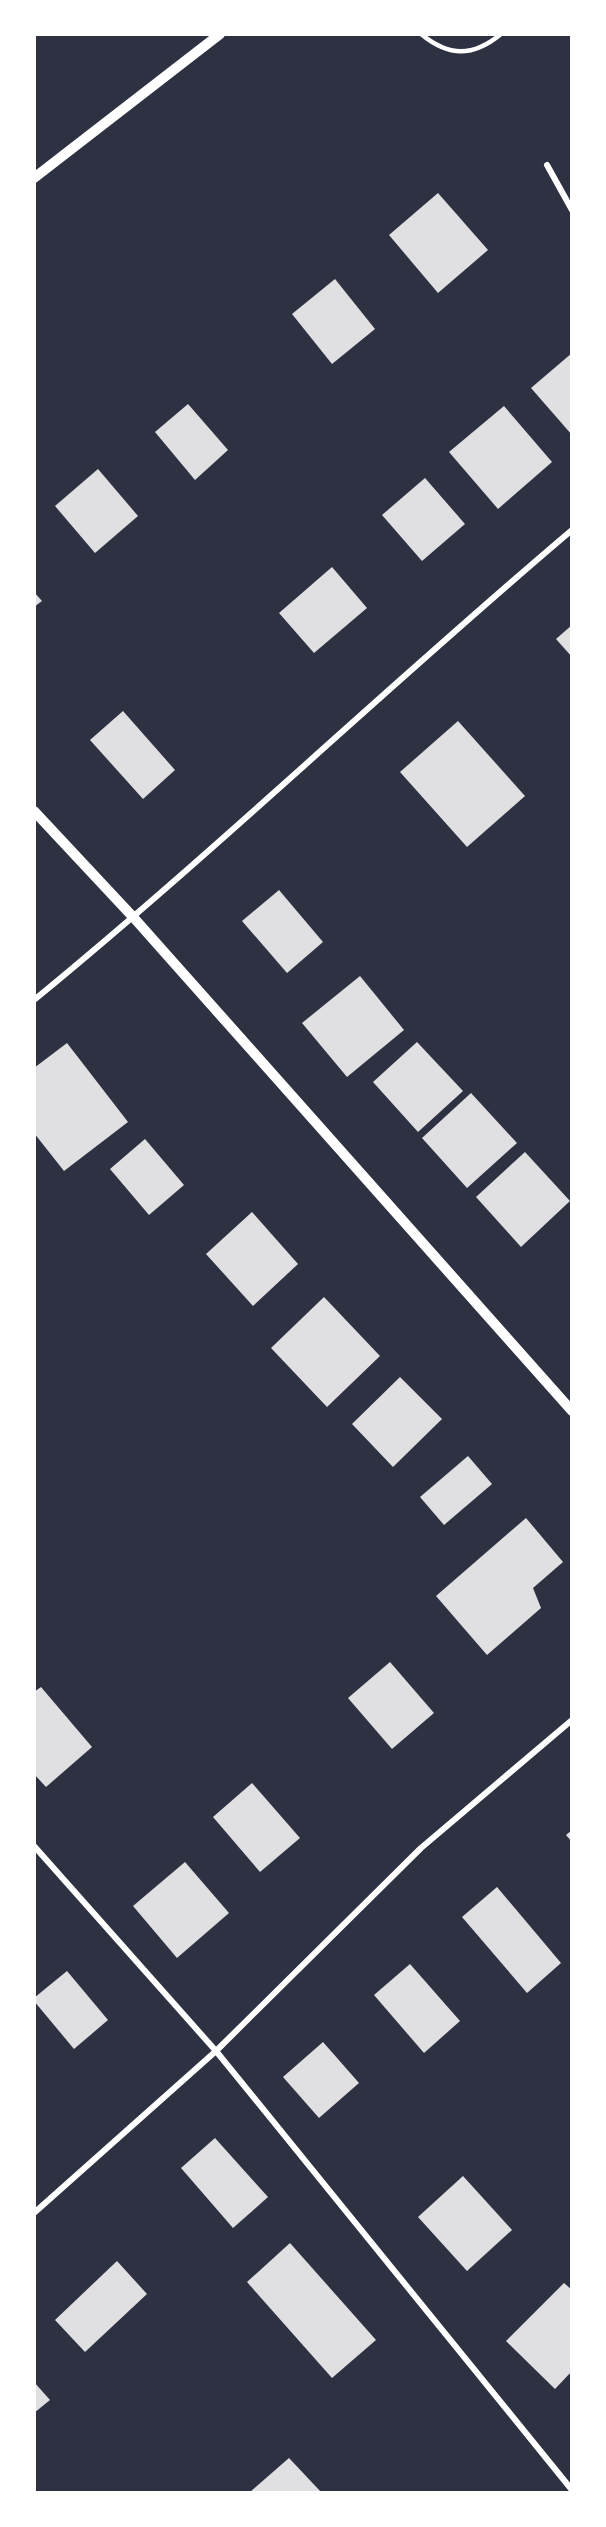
<svg xmlns="http://www.w3.org/2000/svg" width="606" height="2527" font-family="Inter,sans-serif">
  <style>
    .building { fill: #e0e0e3 }
    .lines { fill: none; stroke-linecap: round; stroke-linejoin: round }
    .service { stroke: #fff; stroke-width: 4.5 }
    .minor { stroke: #fff; stroke-width: 6 }
    .tertiary { stroke: #fff; stroke-width: 10 }
  </style>
  <rect width="100%" height="100%" fill="#2d3142"/>
  <g class="building">
    <path d="M438,193L488,250L438,293L389,235Z"/>
    <path d="M335,279L375,329L332,364L292,314Z"/>
    <path d="M572,353V435L531,388Z"/>
    <path d="M188,404L228,450L195,480L155,432Z"/>
    <path d="M504,406L552,462L498,509L449,452Z"/>
    <path d="M98,469L138,516L95,553L55,506Z"/>
    <path d="M425,478L465,524L422,561L382,515Z"/>
    <path d="M332,567L367,608L314,653L279,613Z"/>
    <path d="M34,592L42,601L34,607Z"/>
    <path d="M572,625V657L556,639Z"/>
    <path d="M123,711L175,770L143,799L90,740Z"/>
    <path d="M458,721L525,796L467,847L400,772Z"/>
    <path d="M279,890L323,942L287,973L242,921Z"/>
    <path d="M360,976L404,1030L347,1077L302,1023Z"/>
    <path d="M417,1042L463,1091L418,1132L373,1082Z"/>
    <path d="M67,1043L128,1122L64,1171L34,1133V1068Z"/>
    <path d="M471,1093L517,1143L467,1188L422,1138Z"/>
    <path d="M145,1139L184,1185L149,1215L110,1169Z"/>
    <path d="M525,1152L570,1201L521,1247L476,1197Z"/>
    <path d="M252,1212L298,1264L253,1306L206,1254Z"/>
    <path d="M324,1297L380,1356L327,1407L271,1348Z"/>
    <path d="M400,1377L442,1419L393,1467L352,1424Z"/>
    <path d="M468,1456L492,1484L444,1525L420,1497Z"/>
    <path d="M526,1518L563,1562L533,1588L541,1608L487,1655L436,1596Z"/>
    <path d="M390,1662L434,1713L392,1749L348,1698Z"/>
    <path d="M41,1687L92,1747L46,1787L34,1774V1692Z"/>
    <path d="M252,1783L300,1838L260,1872L213,1817Z"/>
    <path d="M572,1830V1842L566,1835Z"/>
    <path d="M185,1862L229,1913L177,1958L133,1906Z"/>
    <path d="M497,1887L561,1963L527,1993L462,1917Z"/>
    <path d="M410,1964L460,2021L424,2053L374,1995Z"/>
    <path d="M67,1971L108,2020L74,2049L34,2001V1998Z"/>
    <path d="M323,2042L359,2083L319,2118L283,2077Z"/>
    <path d="M215,2138L268,2197L233,2228L181,2168Z"/>
    <path d="M463,2176L512,2230L467,2271L418,2217Z"/>
    <path d="M290,2243L376,2340L332,2378L247,2282Z"/>
    <path d="M117,2261L147,2294L85,2352L55,2320Z"/>
    <path d="M564,2283L572,2290V2371L555,2389L506,2341Z"/>
    <path d="M34,2382L50,2400L34,2413Z"/>
    <path d="M289,2458L321,2492H250Z"/>
  </g>
  <g class="lines">
    <path class="service" d="M421,34C449,57 473,57 501,34"/>
    <g class="minor">
      <path d="M547,165L572,210"/>
      <path d="M34,1000C218,849 390,684 572,530"/>
      <path d="M34,1846L216,2051L572,2490"/>
      <path d="M34,2213L216,2051L421,1848L572,1720"/>
    </g>
    <g class="tertiary">
      <path d="M34,178L220,34"/>
      <path d="M34,811L134,918L572,1411"/>
    </g>
  </g>
  <rect width="606" height="2527" fill="none" stroke="#ffffff" stroke-width="72"/>
</svg>
